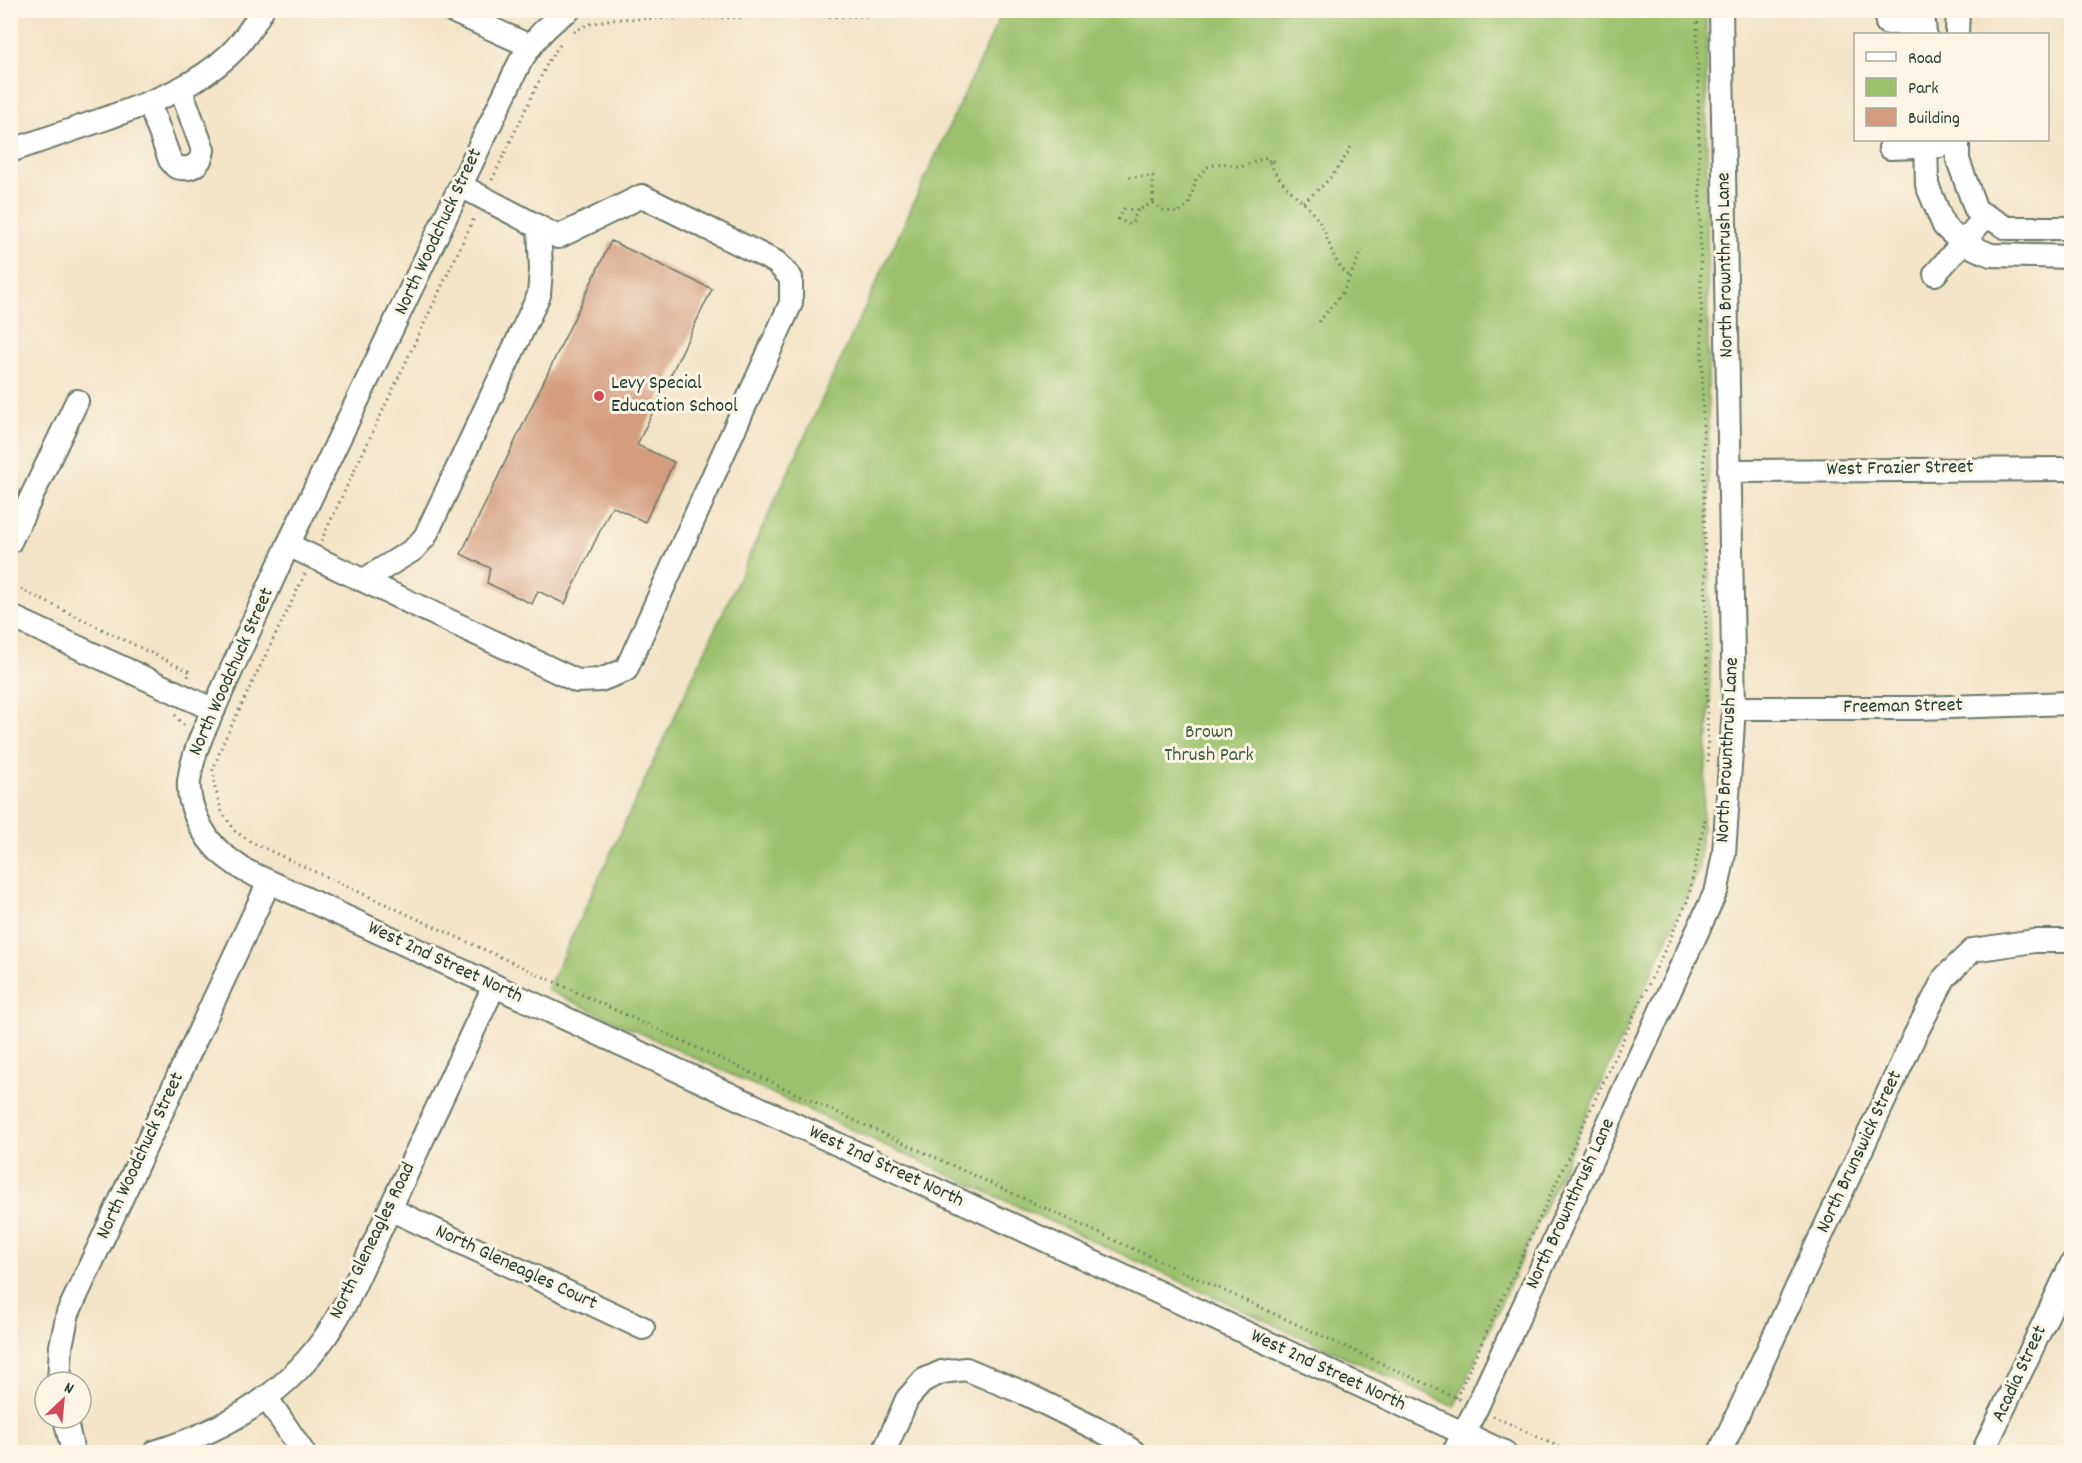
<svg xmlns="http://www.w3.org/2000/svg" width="2082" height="1463" font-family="Dekko,sans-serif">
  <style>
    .green { fill: #9bc16c; stroke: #5d7f50; stroke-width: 1.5 }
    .building { fill: #d39c7e }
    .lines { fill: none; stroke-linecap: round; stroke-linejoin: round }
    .minor-casing { stroke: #697767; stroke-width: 26 }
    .path { stroke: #697767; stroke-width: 3; stroke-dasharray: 1.5 4.5; stroke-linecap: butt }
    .minor { stroke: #fff; stroke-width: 22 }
    .poi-dot { fill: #d1495b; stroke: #fcf5e5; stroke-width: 2 }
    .labels { text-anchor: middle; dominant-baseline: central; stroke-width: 6; stroke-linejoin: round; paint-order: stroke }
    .street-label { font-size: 20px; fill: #1f3d34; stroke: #fcf5e5 }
    .poi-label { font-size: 20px; fill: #1f3d34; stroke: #fcf5e5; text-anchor: start }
    .park-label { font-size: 20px; fill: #3e5e42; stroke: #fcf5e5 }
  </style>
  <rect width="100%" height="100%" fill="#fcf5e5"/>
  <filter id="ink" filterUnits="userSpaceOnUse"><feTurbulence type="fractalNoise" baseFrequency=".0167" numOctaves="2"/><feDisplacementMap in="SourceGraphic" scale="12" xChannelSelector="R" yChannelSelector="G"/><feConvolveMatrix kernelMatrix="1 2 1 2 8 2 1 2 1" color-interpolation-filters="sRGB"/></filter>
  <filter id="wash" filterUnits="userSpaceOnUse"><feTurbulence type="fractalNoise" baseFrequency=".008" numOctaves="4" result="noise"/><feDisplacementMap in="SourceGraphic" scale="24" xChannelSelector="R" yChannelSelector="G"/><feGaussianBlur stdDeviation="1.35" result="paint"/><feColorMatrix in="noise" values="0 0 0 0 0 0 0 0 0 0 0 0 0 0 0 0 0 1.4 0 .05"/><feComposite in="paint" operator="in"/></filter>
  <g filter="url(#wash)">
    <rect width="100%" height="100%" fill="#f2e4c6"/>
    <path class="green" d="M1003,11H1706L1710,704L1699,869L1454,1407L547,990Z"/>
    <g id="blocks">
      <path class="building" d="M611,241L712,289L637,445L674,462L645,522L612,506L565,604L538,591L532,604L487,583L490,568L461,554Z"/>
    </g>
  </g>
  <g filter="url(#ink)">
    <use href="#blocks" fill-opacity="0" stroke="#697767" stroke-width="1.5"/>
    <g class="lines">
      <defs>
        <g id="minor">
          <path d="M450,10L530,46"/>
          <path d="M569,10C547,24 534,40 520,62L288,545L202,735C196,750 191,765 189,781C187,805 203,837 221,853C228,859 236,864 244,870L1504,1452"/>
          <path d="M1886,10L1887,23H1924L1925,34"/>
          <path d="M1957,34L1958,10"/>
          <path d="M149,103L170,160L176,167C191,171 201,165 203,150L181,90"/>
          <path d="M1926,140L1927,185L1944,226L1962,243L1991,255L2072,257"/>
          <path d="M1958,140V160L1976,210L2007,228H2072"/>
          <path d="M1890,148L1941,146"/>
          <path d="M10,151C43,140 75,129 107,118C151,102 194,88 229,55C242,43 253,26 262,10"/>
          <path d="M1935,274L1986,216"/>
          <path d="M1729,471L2072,469"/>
          <path d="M10,542L77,401"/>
          <path d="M288,545L577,681L600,680L626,670L791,303V278L776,262L642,196L558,237L461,186"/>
          <path d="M364,580L413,550L425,537L539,295L541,269L539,227"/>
          <path d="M10,616L214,710"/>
          <path d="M1734,708H1918L2072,703"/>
          <path d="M390,1209L643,1328"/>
          <path d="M59,1382L61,1346L68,1313L269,882"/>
          <path d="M266,1397L303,1452"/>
          <path d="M65,1418L73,1452"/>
          <path d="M155,1452C220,1432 282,1397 323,1340C332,1328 339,1314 347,1301L494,986"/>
          <path d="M884,1452L907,1399L924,1380L942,1372L966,1369L1026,1394L1111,1436L1134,1452"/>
          <path d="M1454,1452L1477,1407L1717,889L1724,854L1734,708L1721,10"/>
          <path d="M1720,1452L1915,1035L1945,977L1973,950L2034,941H2072"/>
          <path d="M1983,1452L2072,1263"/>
        </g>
      </defs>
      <use href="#minor" class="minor-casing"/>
      <g class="path">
        <path d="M1697,10L1708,765"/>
        <path d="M506,12L524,10"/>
        <path d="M574,32L586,25L612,19L1402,10"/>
        <path d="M1270,162C1279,187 1304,198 1318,220C1331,241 1330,260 1350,277"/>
        <path d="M1129,177L1153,176V202"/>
        <path d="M492,180L549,60L562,42"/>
        <path d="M1303,202C1327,184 1339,170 1353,143"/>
        <path d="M1153,203L1162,210L1178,213L1189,204L1196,180L1207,167L1222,163L1241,167L1267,157L1270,162L1278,160"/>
        <path d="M1138,210L1131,225L1118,219L1124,209L1138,210L1153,203"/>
        <path d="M1319,322L1343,292L1362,250"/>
        <path d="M321,541L475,216"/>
        <path d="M305,574L223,743L213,770L215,788L222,812L235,831L253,843L1461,1400"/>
        <path d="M10,584L190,672L188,677"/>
        <path d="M175,715L186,728"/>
        <path d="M1456,1398L1688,900L1705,819"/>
        <path d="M1493,1416L1570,1452"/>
      </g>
      <use href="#minor" class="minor"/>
    </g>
  </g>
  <circle class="poi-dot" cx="599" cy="396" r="6"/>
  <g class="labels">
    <g class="street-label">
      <text transform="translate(439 232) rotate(-65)">North Woodchuck Street</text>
      <text transform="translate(1726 265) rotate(-91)">North Brownthrush Lane</text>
      <text transform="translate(1900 469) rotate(-1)">West Frazier Street</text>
      <text transform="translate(232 672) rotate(-66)">North Woodchuck Street</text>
      <text transform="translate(1903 707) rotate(-1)">Freeman Street</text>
      <text transform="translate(1728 750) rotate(-87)">North Brownthrush Lane</text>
      <text transform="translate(445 963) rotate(25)">West 2nd Street North</text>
      <text transform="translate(1860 1152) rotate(-65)">North Brunswick Street</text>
      <text transform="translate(141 1156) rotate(-65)">North Woodchuck Street</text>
      <text transform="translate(886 1167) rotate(25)">West 2nd Street North</text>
      <text transform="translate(1571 1204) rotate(-65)">North Brownthrush Lane</text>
      <text transform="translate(373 1241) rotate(-64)">North Gleneagles Road</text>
      <text transform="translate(516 1268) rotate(25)">North Gleneagles Court</text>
      <text transform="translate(1328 1371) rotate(25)">West 2nd Street North</text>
      <text transform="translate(2020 1374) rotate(-65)">Acadia Street</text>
    </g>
    <g class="poi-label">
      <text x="611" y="384">Levy Special<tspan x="611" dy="23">Education School</tspan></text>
    </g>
    <g class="park-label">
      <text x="1209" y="733">Brown<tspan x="1209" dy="23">Thrush Park</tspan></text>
    </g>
  </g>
  <rect width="2082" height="1463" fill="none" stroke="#fcf5e5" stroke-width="36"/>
  <rect x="1854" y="33" width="195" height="108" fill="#fcf5e5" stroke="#a4ab9e" stroke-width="1.5"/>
  <rect x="1866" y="52" width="30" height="9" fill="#ffffff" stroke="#a4ab9e" stroke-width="1.5"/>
  <text x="1908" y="63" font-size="18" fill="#1f3d34">Road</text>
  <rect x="1866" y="78" width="30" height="18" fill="#9bc16c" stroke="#a4ab9e" stroke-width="1.5"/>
  <text x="1908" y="93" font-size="18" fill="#1f3d34">Park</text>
  <rect x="1866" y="108" width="30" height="18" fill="#d39c7e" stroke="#a4ab9e" stroke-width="1.5"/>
  <text x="1908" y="123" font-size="18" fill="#1f3d34">Building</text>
  <g transform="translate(63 1400) rotate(26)"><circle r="28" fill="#fcf5e5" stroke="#a4ab9e" stroke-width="1.5"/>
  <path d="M0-4.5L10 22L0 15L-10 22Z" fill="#d1495b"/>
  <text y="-9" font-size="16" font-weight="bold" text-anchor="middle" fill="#1f3d34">N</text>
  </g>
</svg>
